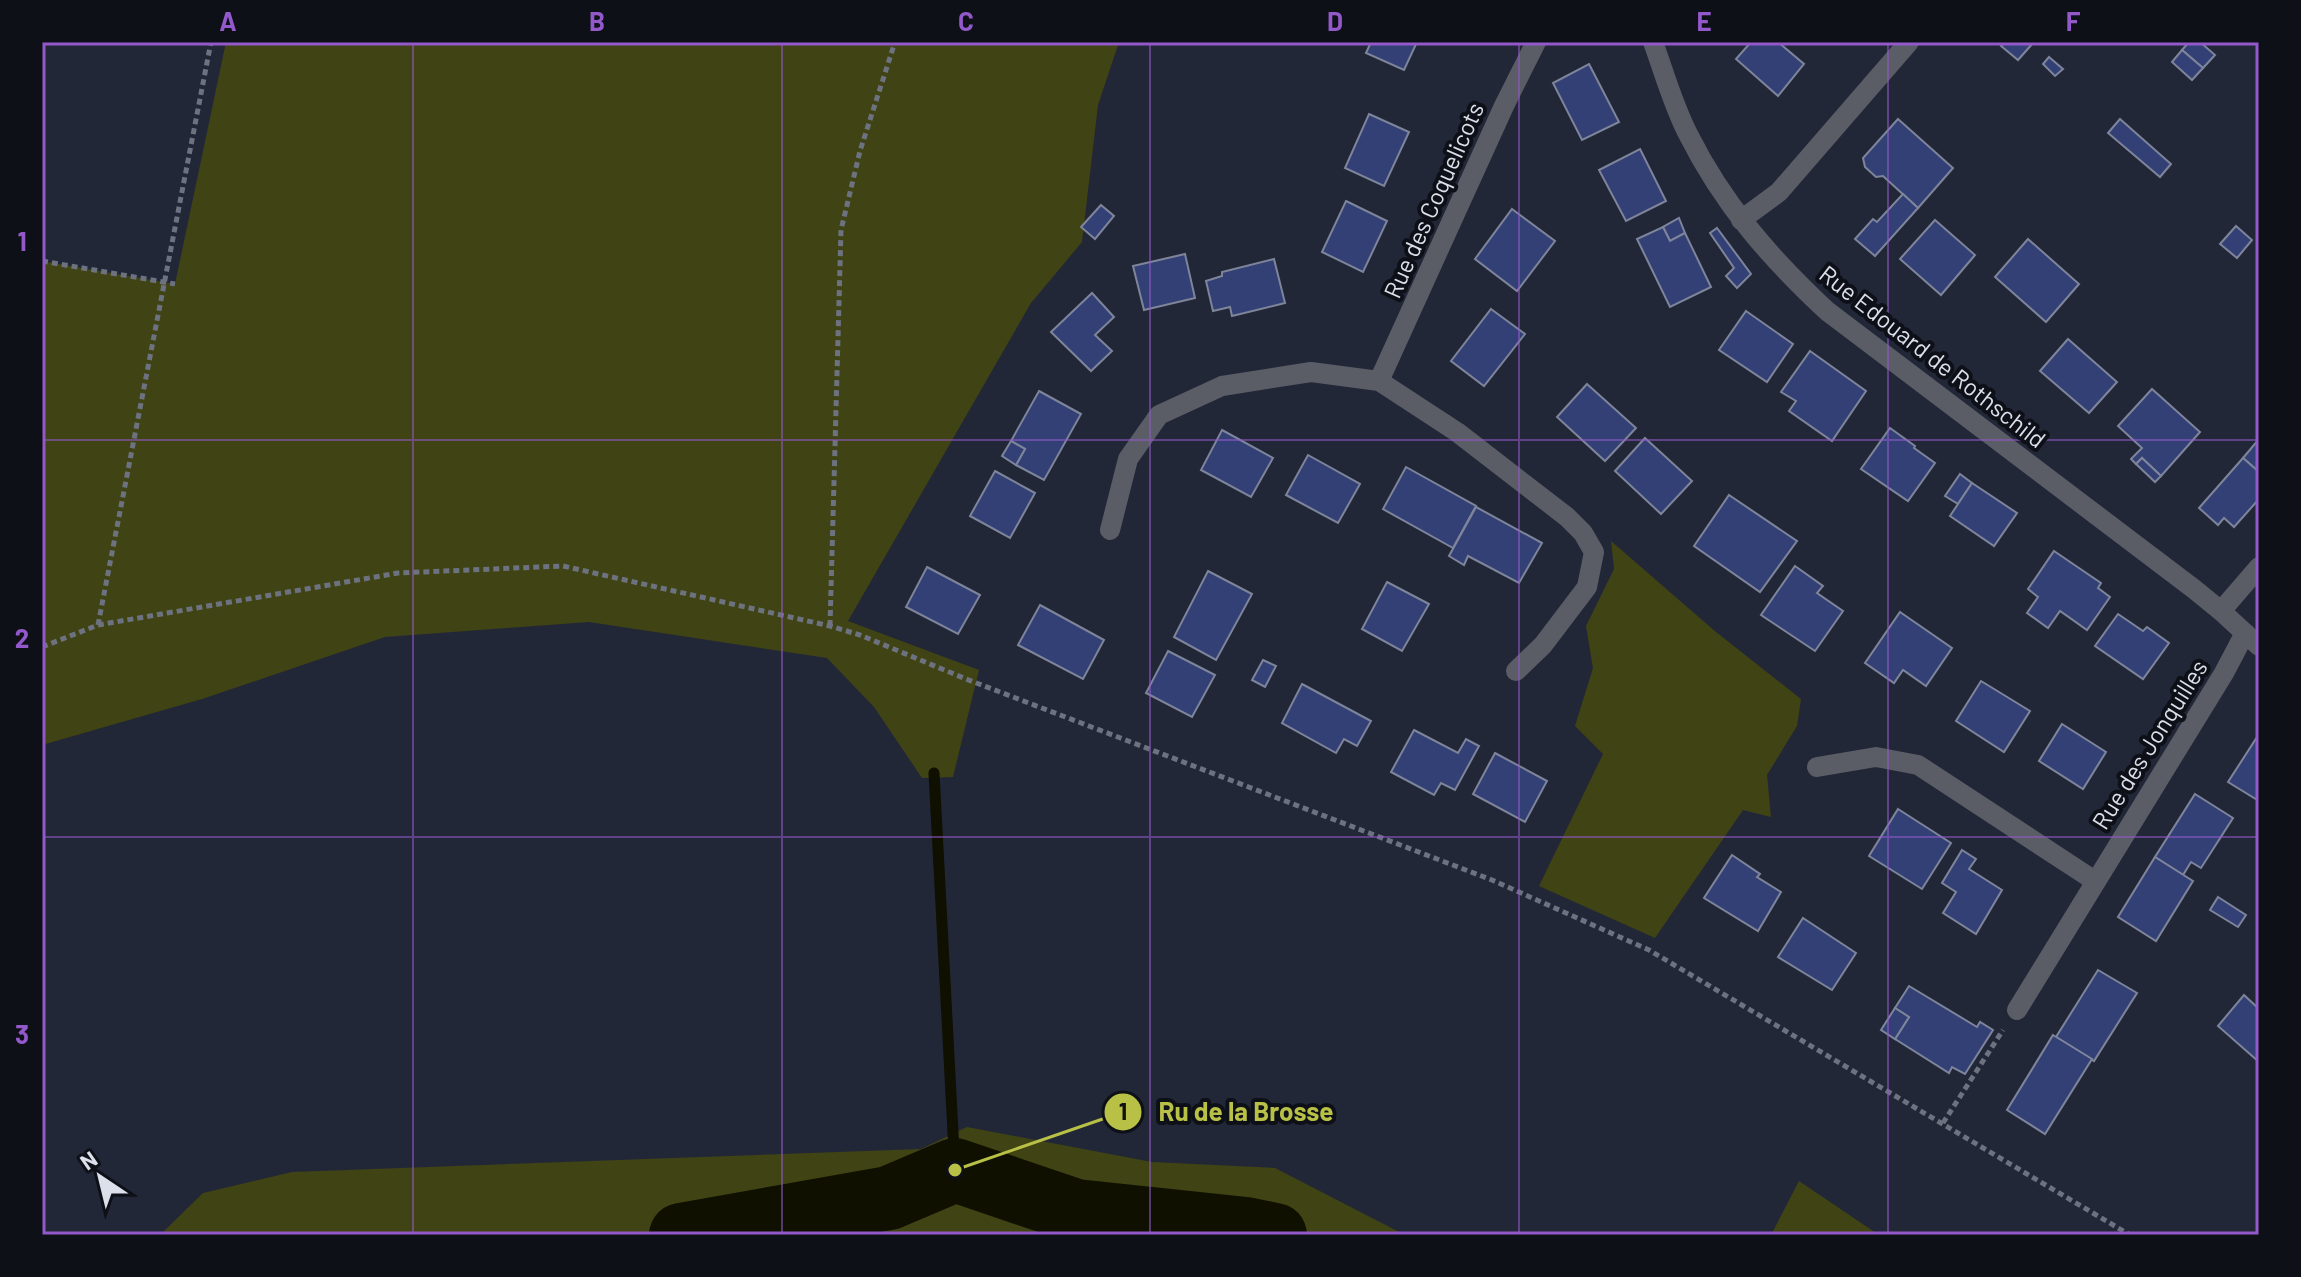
<svg xmlns="http://www.w3.org/2000/svg" width="2301" height="1277" font-family="Barlow,sans-serif">
  <style>
    .green { fill: #404313 }
    .lines { fill: none; stroke-linecap: round; stroke-linejoin: round }
    .stream { stroke: #0f1000; stroke-width: 11 }
    .river { stroke: #0f1000; stroke-width: 64 }
    .building { fill: #334076; stroke: #7e859a; stroke-width: 2 }
    .path { stroke: #6d7280; stroke-width: 5; stroke-dasharray: 6 4; stroke-linecap: butt }
    .minor { stroke: #5a5d66; stroke-width: 20 }
    .grid { fill: none; stroke: #9359ca; stroke-width: 2; stroke-opacity: 0.55 }
    .labels { text-anchor: middle; dominant-baseline: central; stroke-width: 8; stroke-linejoin: round; paint-order: stroke }
    .street-label { font-size: 24px; fill: #dce0eb; stroke: #0e1018 }
    .leader { fill: none; stroke: #b9c046; stroke-width: 3 }
    .callout-dot { fill: #b9c046; stroke: #0e1018; stroke-width: 3 }
    .mark-label { font-size: 24px; text-anchor: middle; font-weight: bold; fill: #111 }
    .callout-label { font-size: 26px; text-anchor: middle; font-weight: bold; fill: #b9c046; stroke: #0e1018; stroke-width: 8; stroke-linejoin: round; paint-order: stroke }
    .neatline { fill: none; stroke: #9359ca; stroke-width: 3 }
    .grid-label { font-size: 26px; text-anchor: middle; font-weight: bold; fill: #9359ca }
  </style>
  <rect width="100%" height="100%" fill="#222738"/>
  <g class="green">
    <path d="M226,42H1119L1098,105L1082,242L1031,303L848,621L979,670L953,777L922,778L874,707L827,658L589,622L385,637L202,699L42,745V261L175,284Z"/>
    <path d="M1611,541L1716,632L1801,699L1797,726L1767,775L1771,817L1743,810L1655,938L1539,886L1603,754L1575,726L1593,668L1586,626L1614,569Z"/>
    <path d="M967,1127L1152,1162L1275,1168L1405,1235H160L203,1193L292,1172L921,1149Z"/>
    <path d="M1799,1181L1879,1235H1771Z"/>
  </g>
  <g class="lines">
    <path class="stream" d="M934,773L955,1170"/>
    <path class="river" d="M681,1235L889,1198L955,1170L1076,1211L1246,1229L1275,1235"/>
  </g>
  <g class="building">
    <path d="M1371,42H1417L1404,70L1366,53Z"/>
    <path d="M1751,42H1778L1804,64L1778,96L1736,59Z"/>
    <path d="M2005,42H2032L2033,43L2018,60L2001,46Z"/>
    <path d="M2189,42H2200L2215,55L2203,68L2182,50Z"/>
    <path d="M2182,50L2203,68L2192,80L2172,62Z"/>
    <path d="M2049,57L2063,69L2055,76L2043,64Z"/>
    <path d="M1589,64L1619,122L1582,140L1553,83Z"/>
    <path d="M1369,114L1409,132L1384,186L1345,168Z"/>
    <path d="M1898,119L1953,168L1918,208L1883,176L1876,177L1865,167L1863,158Z"/>
    <path d="M2120,119L2171,164L2160,177L2108,133Z"/>
    <path d="M1640,149L1666,201L1626,221L1599,170Z"/>
    <path d="M1903,194L1918,208L1875,256L1855,239L1873,219L1877,222Z"/>
    <path d="M1346,201L1387,221L1363,272L1322,252Z"/>
    <path d="M1101,205L1114,216L1095,239L1081,227Z"/>
    <path d="M1512,209L1555,241L1517,291L1475,259Z"/>
    <path d="M1679,218L1685,233L1670,241L1663,227Z"/>
    <path d="M1935,220L1975,255L1941,295L1900,259Z"/>
    <path d="M2236,226L2252,240L2237,258L2220,244Z"/>
    <path d="M1663,227L1670,241L1685,233L1711,287L1670,307L1637,239Z"/>
    <path d="M1717,228L1751,274L1737,288L1726,276L1734,268L1710,233Z"/>
    <path d="M2028,239L2079,284L2046,322L1995,277Z"/>
    <path d="M1185,254L1195,298L1144,310L1133,266Z"/>
    <path d="M1274,259L1285,303L1232,316L1230,307L1213,311L1206,281L1222,276V272Z"/>
    <path d="M1092,293L1114,317L1095,335L1112,351L1091,371L1051,332Z"/>
    <path d="M1491,309L1525,334L1484,386L1451,361Z"/>
    <path d="M1746,311L1793,344L1767,382L1719,350Z"/>
    <path d="M2068,339L2117,382L2089,413L2040,371Z"/>
    <path d="M1810,351L1866,391L1832,441L1789,411L1796,401L1781,392Z"/>
    <path d="M1587,384L1636,428L1605,461L1557,417Z"/>
    <path d="M2152,389L2200,432L2161,476L2142,458L2136,464L2131,459L2142,448L2118,426Z"/>
    <path d="M1039,391L1081,414L1044,480L1016,465L1025,449L1011,441Z"/>
    <path d="M1890,428L1915,446L1914,448L1935,463L1908,501L1861,469Z"/>
    <path d="M1222,430L1273,458L1251,497L1201,470Z"/>
    <path d="M1645,438L1692,481L1661,514L1615,471Z"/>
    <path d="M2259,439V472L2243,458Z"/>
    <path d="M1011,441L1025,449L1016,465L1002,456Z"/>
    <path d="M1308,455L1360,484L1338,523L1286,495Z"/>
    <path d="M2142,458L2161,476L2155,482L2136,464Z"/>
    <path d="M2243,458L2259,472V499L2234,527L2224,518L2218,525L2199,508Z"/>
    <path d="M1406,467L1476,506L1453,548L1383,509Z"/>
    <path d="M995,471L1035,493L1010,538L970,516Z"/>
    <path d="M1960,474L1972,483L1958,504L1945,496Z"/>
    <path d="M1972,483L2017,513L1994,546L1950,516Z"/>
    <path d="M1729,495L1797,541L1760,592L1694,546Z"/>
    <path d="M1476,507L1542,543L1519,583L1468,556L1464,565L1449,556Z"/>
    <path d="M2054,551L2101,583L2098,588L2110,597L2087,630L2060,611L2048,628L2027,613L2038,597L2028,589Z"/>
    <path d="M1795,566L1823,586L1817,593L1843,611L1815,651L1761,615Z"/>
    <path d="M927,567L980,595L958,634L906,607Z"/>
    <path d="M1208,571L1252,594L1216,660L1174,637Z"/>
    <path d="M1387,582L1429,604L1402,651L1362,629Z"/>
    <path d="M1040,605L1104,640L1083,679L1018,645Z"/>
    <path d="M1900,612L1952,648L1926,686L1903,670L1894,683L1865,663Z"/>
    <path d="M2118,614L2143,631L2147,627L2169,643L2143,679L2095,646Z"/>
    <path d="M1168,651L1215,675L1192,717L1146,693Z"/>
    <path d="M1263,660L1276,666L1265,687L1252,680Z"/>
    <path d="M1981,681L2030,711L2004,752L1956,721Z"/>
    <path d="M1302,684L1371,721L1357,746L1344,739L1336,753L1282,723Z"/>
    <path d="M2062,724L2106,752L2083,789L2039,761Z"/>
    <path d="M1414,730L1458,753L1466,739L1479,746L1455,790L1441,783L1434,795L1391,772Z"/>
    <path d="M2259,734V801L2228,782Z"/>
    <path d="M1495,753L1547,781L1525,822L1473,794Z"/>
    <path d="M2195,794L2233,818L2201,868L2191,862L2183,875L2155,857Z"/>
    <path d="M1898,809L1951,843L1922,889L1869,856Z"/>
    <path d="M1962,850L1976,859L1969,869L2002,890L1976,934L1943,913L1956,892L1942,883Z"/>
    <path d="M1732,855L1760,874L1757,877L1781,892L1758,931L1704,898Z"/>
    <path d="M2155,857L2193,881L2156,941L2118,917Z"/>
    <path d="M2218,897L2246,915L2238,927L2210,910Z"/>
    <path d="M1803,918L1856,953L1832,990L1778,957Z"/>
    <path d="M2098,970L2137,993L2094,1061L2056,1037Z"/>
    <path d="M1909,986L1977,1027L1980,1022L1993,1030L1965,1074L1952,1067L1949,1073L1895,1039L1909,1017L1895,1008Z"/>
    <path d="M2244,995L2259,1009V1062L2218,1026Z"/>
    <path d="M1895,1008L1909,1017L1895,1039L1881,1030Z"/>
    <path d="M2053,1035L2092,1059L2045,1134L2007,1110Z"/>
  </g>
  <g class="lines">
    <g class="path">
      <path d="M42,261L175,284"/>
      <path d="M98,625L211,42"/>
      <path d="M830,626L841,230L860,151L895,42"/>
      <path d="M42,647L98,625L398,573L563,566L830,626L860,635L966,679L1492,880L1649,950L2130,1235"/>
      <path d="M1943,1123L2003,1030"/>
    </g>
    <g class="minor">
      <path d="M1653,42C1664,72 1673,105 1688,134C1723,204 1770,258 1827,311L2194,589L2221,611L2259,646"/>
      <path d="M1741,220L1779,192L1909,42"/>
      <path d="M1379,381L1504,106L1536,42"/>
      <path d="M1110,530L1128,459L1159,415L1222,386L1311,372L1379,381L1457,432L1567,517L1583,533L1594,552L1587,587L1543,645L1516,671"/>
      <path d="M2221,611L2259,567"/>
      <path d="M1817,767L1876,757L1918,765L2095,881"/>
      <path d="M2017,1010L2224,673L2245,633"/>
    </g>
  </g>
  <path class="grid" d="M413,42V1235M782,42V1235M1150,42V1235M1519,42V1235M1888,42V1235M42,440H2259M42,837H2259"/>
  <g class="labels">
    <g class="street-label">
      <text transform="translate(1433 200) rotate(-66)">Rue des Coquelicots</text>
      <text transform="translate(1933 356) rotate(38)">Rue Edouard de Rothschild</text>
      <text transform="translate(2149 744) rotate(-58)">Rue des Jonquilles</text>
    </g>
  </g>
  <path class="leader" d="M955 1170L1123 1112"/>
  <g class="callout-dot">
    <circle cx="955" cy="1170" r="8"/>
    <circle cx="1123" cy="1112" r="20"/>
  </g>
  <g class="mark-label">
    <text x="1123" y="1120">1</text>
  </g>
  <g class="callout-label">
    <text x="1246" y="1121">Ru de la Brosse</text>
  </g>
  <rect width="2301" height="1277" fill="none" stroke="#0e1018" stroke-width="88"/>
  <g transform="translate(100 1177) rotate(325)" stroke="#0e1018" stroke-width="6" paint-order="stroke">
  <path d="M0-6L14 30L0 20L-14 30Z" fill="#dce0eb"/>
  <text y="-12" font-size="22" font-weight="bold" text-anchor="middle" fill="#dce0eb">N</text>
  </g>
  <rect x="44" y="44" width="2213" height="1189" class="neatline"/>
  <g class="grid-label">
    <text x="228" y="31">A</text>
    <text x="597" y="31">B</text>
    <text x="966" y="31">C</text>
    <text x="1335" y="31">D</text>
    <text x="1704" y="31">E</text>
    <text x="2073" y="31">F</text>
    <text x="22" y="251">1</text>
    <text x="22" y="648">2</text>
    <text x="22" y="1044">3</text>
  </g>
</svg>
